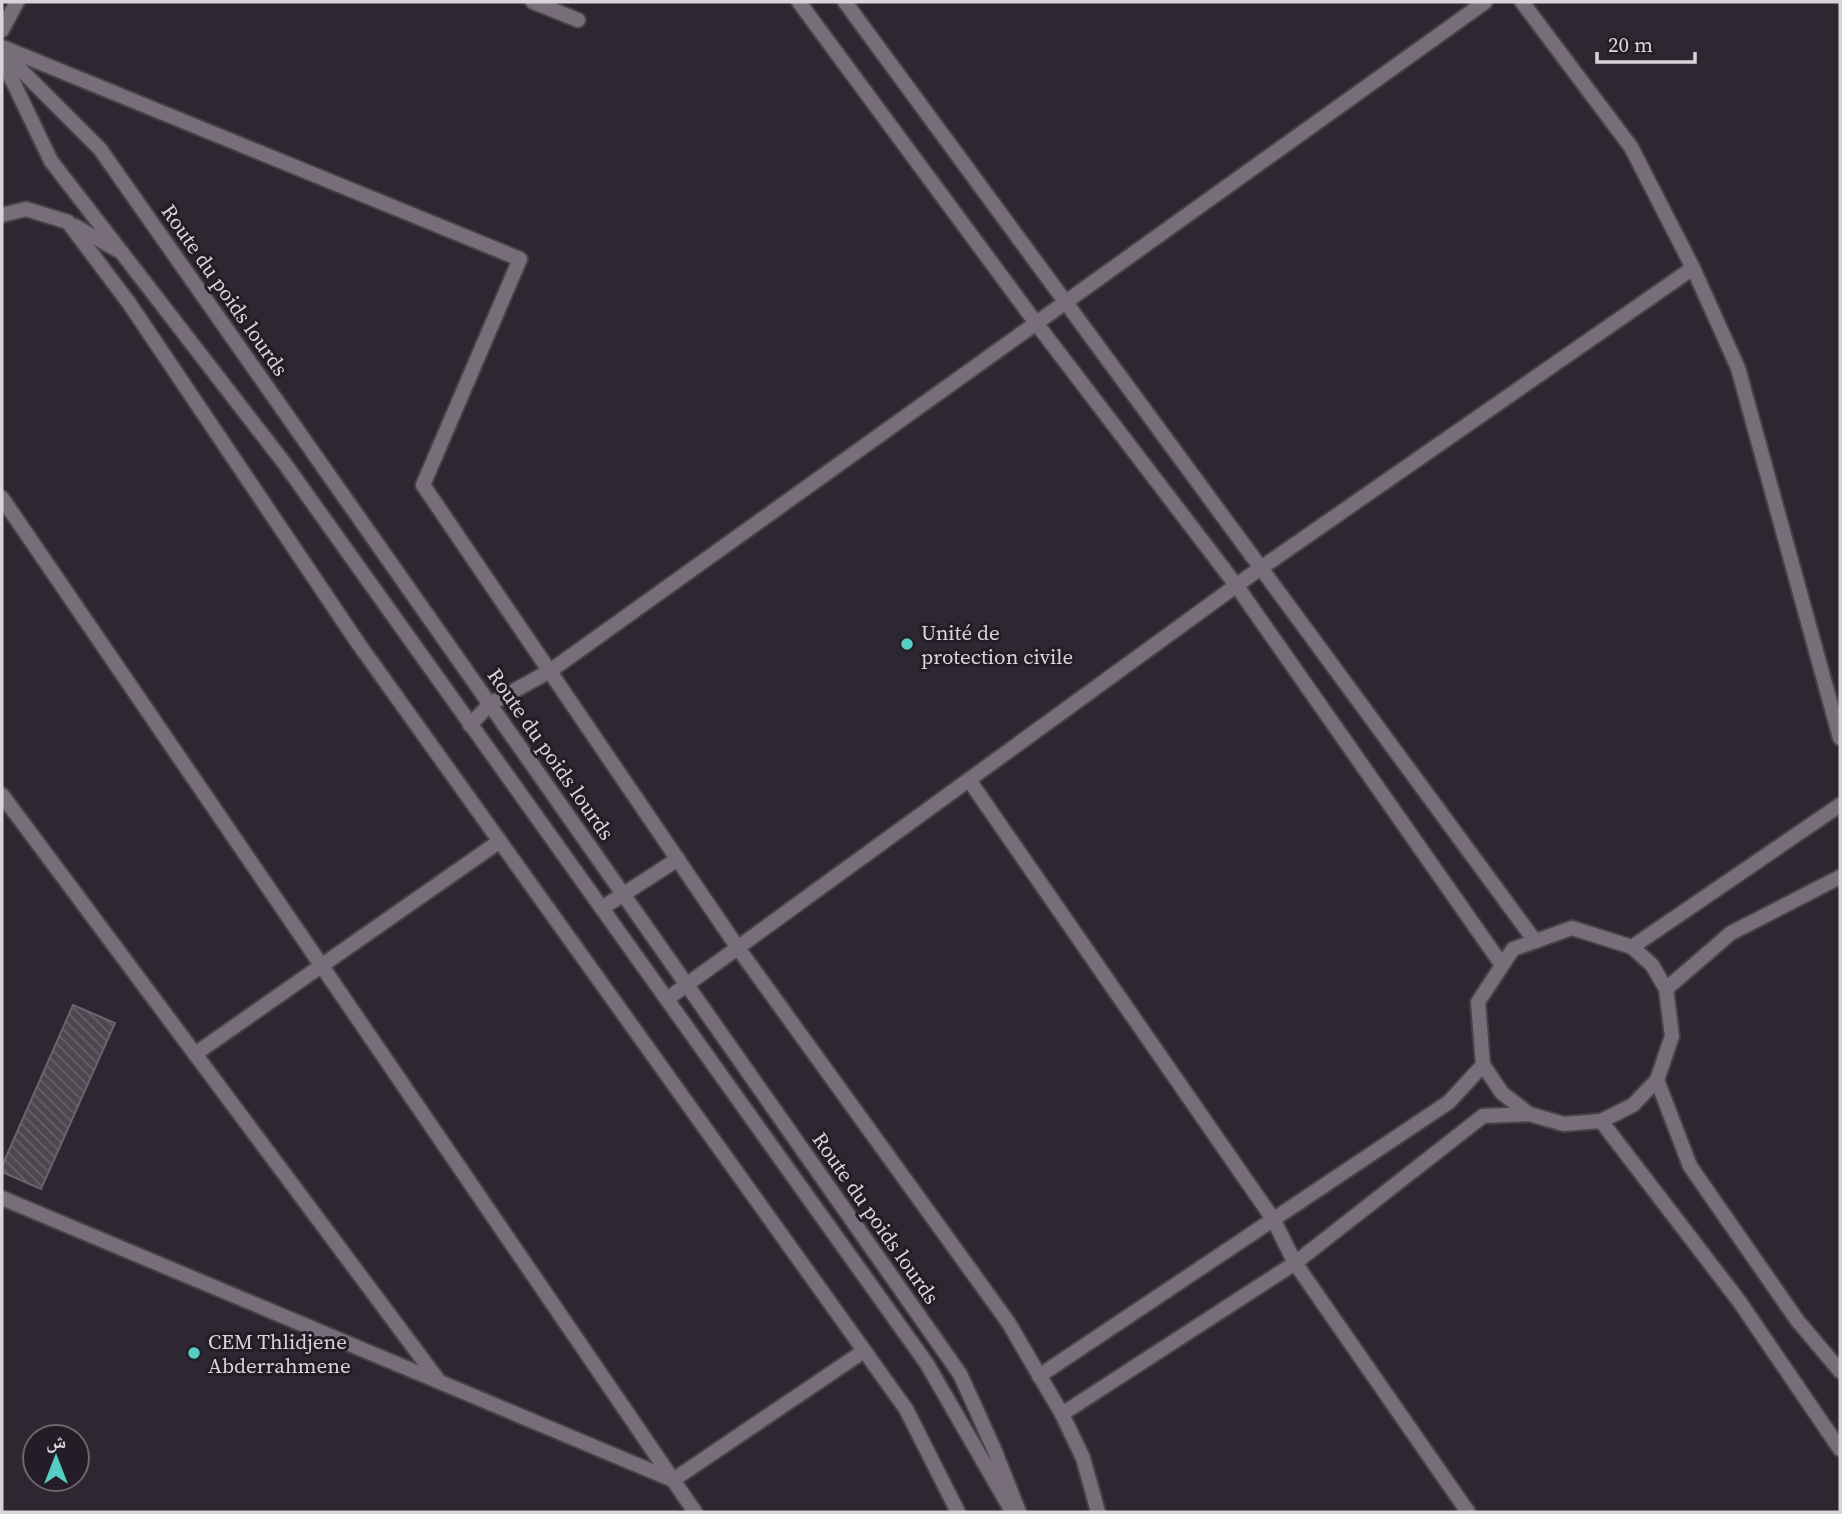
<svg xmlns="http://www.w3.org/2000/svg" width="1842" height="1514" font-family="'Source Serif 4','Noto Naskh Arabic',serif">
  <style>
    .building { fill: url(#building-back-hatch); stroke: #6c636f; stroke-width: 2 }
    .lines { fill: none; stroke-linecap: round; stroke-linejoin: round }
    .minor-casing { stroke: #49424b; stroke-width: 18 }
    .tertiary-casing { stroke: #49424b; stroke-width: 18 }
    .minor { stroke: #776e7a; stroke-width: 14 }
    .tertiary { stroke: #776e7a; stroke-width: 14 }
    .poi-dot { fill: #56cec4; stroke: #241c26; stroke-width: 2.5 }
    .labels { text-anchor: middle; dominant-baseline: central; stroke-width: 6; stroke-linejoin: round; paint-order: stroke }
    .street-label { font-size: 21px; fill: #d9d4db; stroke: #241c26 }
    .poi-label { font-size: 21px; fill: #d9d4db; stroke: #241c26; text-anchor: start }
  </style>
  <defs>
    <pattern id="building-back-hatch" width="6" height="6" patternUnits="userSpaceOnUse" patternTransform="scale(1.75)"><rect width="6" height="6" fill="#4f4651"/><path d="M-1 5l2 2M0 0l6 6M5-1l2 2" fill="none" stroke="#686069"/></pattern>
  </defs>
  <rect width="100%" height="100%" fill="#2e2630"/>
  <path class="building" d="M73,1005L115,1023L41,1189L2,1172V1166Z"/>
  <g class="lines">
    <defs>
      <g id="minor">
        <path d="M533,2L578,20"/>
        <path d="M799,2L1036,323L1236,585L1502,965"/>
        <path d="M845,2L1535,941"/>
        <path d="M1522,2L1631,147L1693,268L1738,368L1840,738"/>
        <path d="M2,30L17,2"/>
        <path d="M2,47L520,259L423,485L738,948L1008,1322L1062,1414L1083,1458L1098,1512"/>
        <path d="M2,215L26,209L68,222L129,303L358,643L906,1409L958,1512"/>
        <path d="M75,226L121,252"/>
        <path d="M2,498L695,1512"/>
        <path d="M470,725L490,704L550,671L1485,2"/>
        <path d="M969,780L1273,1219L1295,1263L1468,1512"/>
        <path d="M2,795L438,1380"/>
        <path d="M602,908L678,859"/>
        <path d="M1632,947L1840,805"/>
        <path d="M1666,989L1731,933L1840,877"/>
        <path d="M667,999L1248,577L1693,268"/>
        <path d="M195,1054L500,841"/>
        <path d="M1657,1080L1690,1166L1797,1320L1840,1371"/>
        <path d="M1601,1121L1739,1301L1840,1449"/>
        <path d="M2,1198L673,1480L864,1351"/>
        <path d="M1039,1376L1449,1102L1483,1065"/>
        <path d="M1062,1414L1295,1263L1483,1116L1529,1114L1564,1124L1601,1121L1633,1105L1657,1080L1672,1036L1666,989L1652,965L1632,947L1572,928L1513,949L1478,1002L1483,1065L1502,1093L1529,1114"/>
      </g>
      <g id="tertiary">
        <path d="M2,51L100,149L960,1374L994,1449L1019,1512"/>
        <path d="M2,59L51,161L285,464L927,1364L1009,1506"/>
      </g>
    </defs>
    <use href="#minor" class="minor-casing"/>
    <use href="#tertiary" class="tertiary-casing"/>
    <use href="#minor" class="minor"/>
    <use href="#tertiary" class="tertiary"/>
  </g>
  <g class="poi-dot">
    <circle cx="907" cy="644" r="7"/>
    <circle cx="194" cy="1353" r="7"/>
  </g>
  <g class="labels">
    <g class="street-label">
      <text transform="translate(225 290) rotate(55)">Route du poids lourds</text>
      <text transform="translate(551 754) rotate(55)">Route du poids lourds</text>
      <text transform="translate(876 1218) rotate(55)">Route du poids lourds</text>
    </g>
    <g class="poi-label">
      <text x="921" y="632">Unité de<tspan x="921" dy="24">protection civile</tspan></text>
      <text x="208" y="1341">CEM Thlidjene<tspan x="208" dy="24">Abderrahmene</tspan></text>
    </g>
  </g>
  <rect width="1842" height="1514" fill="none" stroke="#d9d4db" stroke-width="7"/>
  <g transform="translate(56 1458)"><circle r="33" fill="#241c26" stroke="#6c666e" stroke-width="2"/>
  <path d="M0-5L12 26L0 18L-12 26Z" fill="#56cec4"/>
  <text y="-10" font-size="19" font-weight="bold" text-anchor="middle" fill="#d9d4db">ش</text>
  </g>
  <path d="M1597 52v10h98v-10" fill="none" stroke="#d9d4db" stroke-width="3.5"/>
  <text x="1608" y="52" font-size="21" fill="#d9d4db" stroke="#241c26" stroke-width="5" paint-order="stroke">20 m</text>
</svg>
